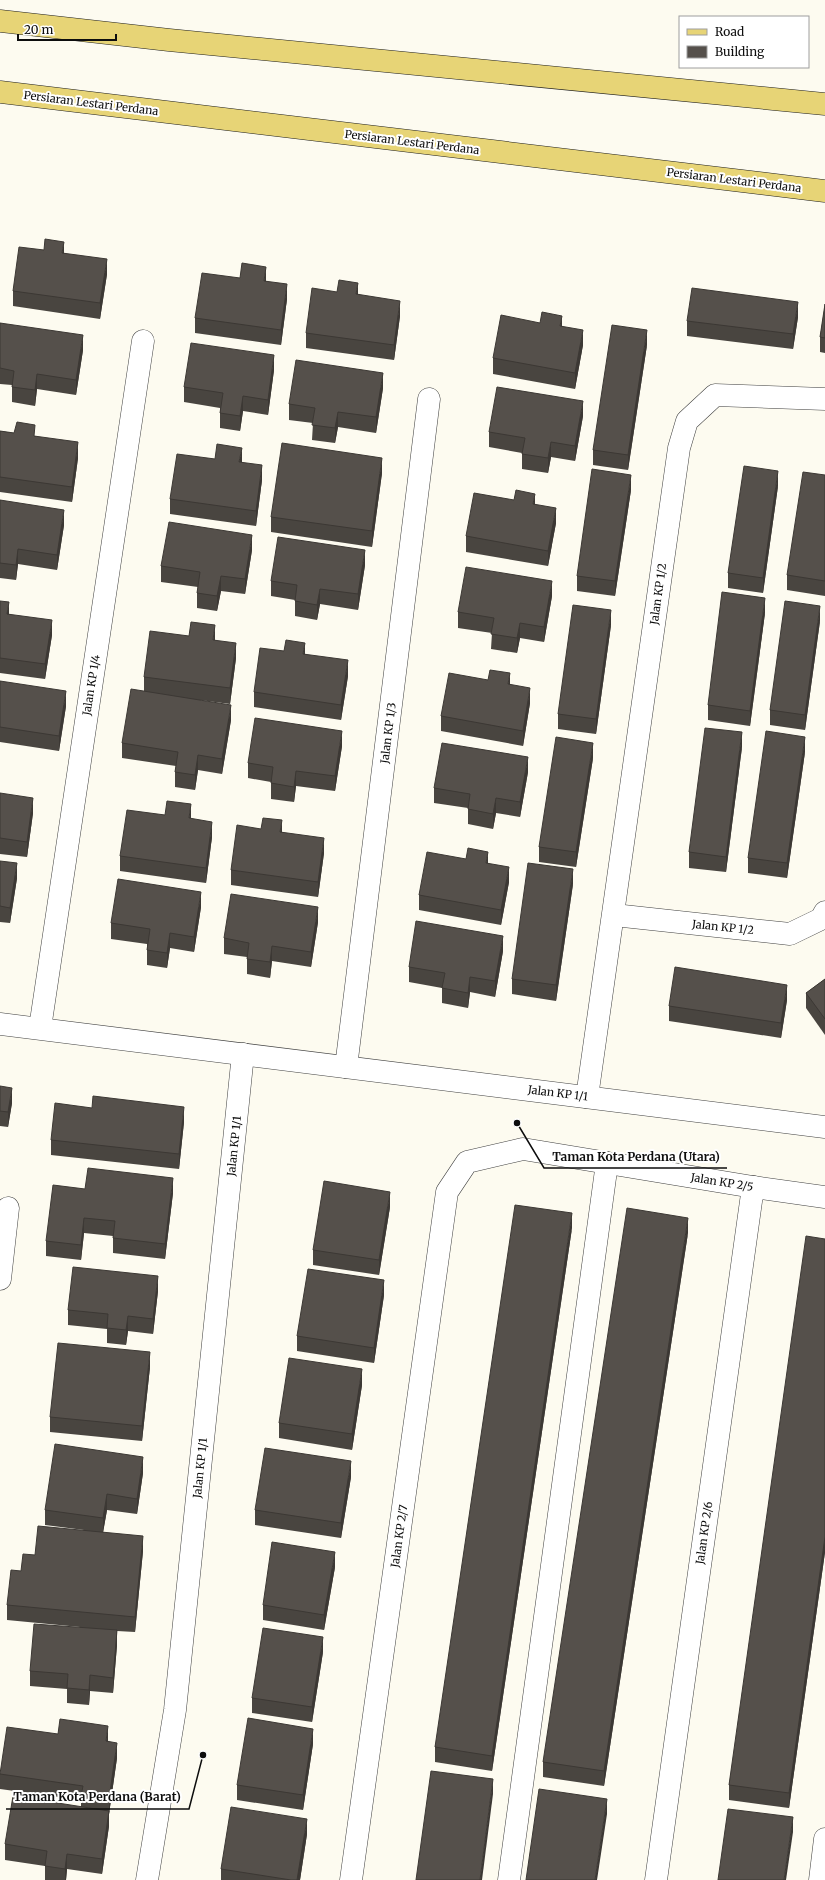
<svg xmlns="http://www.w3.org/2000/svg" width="825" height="1880" font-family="Merriweather,serif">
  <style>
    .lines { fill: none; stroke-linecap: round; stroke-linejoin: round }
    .minor-casing { stroke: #404040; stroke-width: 23 }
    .major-casing { stroke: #1e1e1e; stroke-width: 23 }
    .minor { stroke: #fff; stroke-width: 22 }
    .major { stroke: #e7d476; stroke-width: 22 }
    .wall { fill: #494540 }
    .shaded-wall { fill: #3c3834 }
    .building { fill: #55504b; stroke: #3c3834 }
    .labels { text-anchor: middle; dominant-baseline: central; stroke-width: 4; stroke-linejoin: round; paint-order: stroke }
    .street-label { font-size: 11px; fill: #0d0d0d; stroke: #fff }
    .leader { fill: none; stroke: #0d0d0d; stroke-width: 1.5 }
    .callout-dot { fill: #0d0d0d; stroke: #fff; stroke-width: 1.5 }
    .callout-label { font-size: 12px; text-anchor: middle; font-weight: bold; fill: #0d0d0d; stroke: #fff; stroke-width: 4; stroke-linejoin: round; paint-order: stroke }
  </style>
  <rect width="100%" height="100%" fill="#fdfbf0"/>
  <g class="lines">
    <defs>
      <g id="minor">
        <path d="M614,915L790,934L821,919L825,912"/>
        <path d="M0,1024L825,1127"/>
        <path d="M40,1028L143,341"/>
        <path d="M346,1067L429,399"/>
        <path d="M587,1097L679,448L687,421L715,395L825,399"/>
        <path d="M0,1279L8,1208"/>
        <path d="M147,1880L175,1710L243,1054"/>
        <path d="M351,1880L447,1192L467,1162L523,1149L753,1187L825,1197"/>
        <path d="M509,1880L607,1163"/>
        <path d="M656,1880L753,1187"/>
        <path d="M820,1880L825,1839"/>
      </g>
      <g id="major">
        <path d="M0,21L169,40L825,104"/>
        <path d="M0,92L825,191"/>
      </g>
    </defs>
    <use href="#minor" class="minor-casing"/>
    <use href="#major" class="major-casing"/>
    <use href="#minor" class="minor"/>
    <use href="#major" class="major"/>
  </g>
  <g class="wall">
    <path d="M64,253L107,274L100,319L13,306V291Z"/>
    <path d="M266,281L287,299L281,345L195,333V318Z"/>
    <path d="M358,295L400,316L394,360L306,348V333Z"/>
    <path d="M825,304V353L820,352V337Z"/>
    <path d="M798,317L793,349L687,336V321Z"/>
    <path d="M0,323L83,350L76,395L37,389L35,406L12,402V385L0,384Z"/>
    <path d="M562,326L583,345L575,389L493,374V358Z"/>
    <path d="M647,345L628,470L593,465V450Z"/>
    <path d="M274,370L268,415L243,411L240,431L220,428V408L184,402V387Z"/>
    <path d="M383,388L376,433L338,427L335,443L312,440L313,423L289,420V404Z"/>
    <path d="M583,416L575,461L551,457L548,473L522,469V453L489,447V432Z"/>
    <path d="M0,431L35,436L78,458L72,502L0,492Z"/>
    <path d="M382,473L372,547L271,532V517Z"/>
    <path d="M825,475V596L787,590V575Z"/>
    <path d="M262,480L256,526L170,514V499Z"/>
    <path d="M778,486L763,593L728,588V573Z"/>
    <path d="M631,490L615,596L577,591V576Z"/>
    <path d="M0,500L64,525L57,570L18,564L16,580L0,578Z"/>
    <path d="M514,500L535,504L556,523L548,566L466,552V536Z"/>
    <path d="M252,550L245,594L221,591L217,611L197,608V593L198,587L161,582V566Z"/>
    <path d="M365,565L358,610L320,604L317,620L295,616V600L271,596V581Z"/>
    <path d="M552,596L544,642L520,638L517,653L491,649L492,633L458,628V612Z"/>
    <path d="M0,601L9,614L52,635L45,679L0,673Z"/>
    <path d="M765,613L750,726L708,720V705Z"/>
    <path d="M820,621L805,730L770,725V710Z"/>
    <path d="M611,625L596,734L558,729V714Z"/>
    <path d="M215,640L236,658L230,704L200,700L231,720L222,774L198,770L195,790L175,787V772L176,766L122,758V743L144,691V677Z"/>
    <path d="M305,654L348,676L341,720L254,707V692Z"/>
    <path d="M0,681L66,706L59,751L0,742Z"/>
    <path d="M510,684L530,703L523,746L441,731V716Z"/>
    <path d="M342,746L335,791L296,786L294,802L271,799V782L248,778V763Z"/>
    <path d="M742,747L726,872L689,868V852Z"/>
    <path d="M805,752L787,878L748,873V858Z"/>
    <path d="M593,758L576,867L539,862V847Z"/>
    <path d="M528,772L520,817L496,813L493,829L468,824V808L434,803V788Z"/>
    <path d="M0,793L33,813L27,857L0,854Z"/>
    <path d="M261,829L282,832L324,853L318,897L231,885V870Z"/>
    <path d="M212,837L206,883L120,871V856Z"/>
    <path d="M0,861L17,878L10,923L0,922Z"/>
    <path d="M488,863L509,882L501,925L419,910V895Z"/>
    <path d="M573,884L556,1001L512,994V979Z"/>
    <path d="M201,907L194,952L170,948L167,968L147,965V944L111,939V923Z"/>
    <path d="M318,922L311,967L272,961L270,978L247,974V957L224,954V938Z"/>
    <path d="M503,951L495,997L470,992L468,1008L442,1003V988L409,982V967Z"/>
    <path d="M825,979V1035L806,1008V993Z"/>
    <path d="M787,1000L781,1038L669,1021V1006Z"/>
    <path d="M0,1086L12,1103L8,1127L0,1126Z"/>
    <path d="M184,1122L179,1169L51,1155V1140Z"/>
    <path d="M85,1189L173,1193L165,1259L113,1253V1236L84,1233L81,1260L46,1256V1241Z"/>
    <path d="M390,1207L379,1275L313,1265V1250Z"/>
    <path d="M572,1228L492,1771L435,1762V1747Z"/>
    <path d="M688,1233L604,1786L543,1777V1762Z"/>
    <path d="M825,1239V1552L789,1808L729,1800V1785Z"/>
    <path d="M158,1291L153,1334L128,1331L126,1345L107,1343V1329L68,1325V1310Z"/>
    <path d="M384,1295L374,1363L297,1351V1336Z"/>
    <path d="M150,1367L142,1441L50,1432V1417Z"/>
    <path d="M362,1385L352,1450L279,1438V1423Z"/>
    <path d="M143,1473L137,1514L107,1510L103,1532L143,1551L135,1632L117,1631V1645L113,1693L90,1691L89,1705L67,1703V1689L30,1686V1671L80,1627L7,1620V1605L21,1571L35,1555L84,1530L45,1525V1510Z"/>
    <path d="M351,1477L341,1538L255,1525V1510Z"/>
    <path d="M335,1567L324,1630L263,1620V1605Z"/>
    <path d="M323,1652L312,1722L252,1713V1698Z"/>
    <path d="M108,1741L117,1758L109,1814V1826L102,1874L67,1869L66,1880H45V1866L5,1860V1844L81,1807V1800L0,1789V1774Z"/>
    <path d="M313,1744L303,1810L237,1800V1785Z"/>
    <path d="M307,1834L300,1880H221V1869Z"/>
  </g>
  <g class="shaded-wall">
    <path d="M64,242V257L62,253Z"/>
    <path d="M107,259V274L100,319V303Z"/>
    <path d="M266,267V282L264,281Z"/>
    <path d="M358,283V298L356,294Z"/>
    <path d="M287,284V299L281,345V330Z"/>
    <path d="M400,301V316L394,360V345Z"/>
    <path d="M798,302V317L793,349V334Z"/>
    <path d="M562,316V331L560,326Z"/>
    <path d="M583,330V345L575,389V373Z"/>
    <path d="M647,330V345L628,470V455Z"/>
    <path d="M83,335V350L76,395V380Z"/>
    <path d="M274,355V370L268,415V400Z"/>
    <path d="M383,373V388L376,433V417Z"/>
    <path d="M37,374V389L35,406V390Z"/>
    <path d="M243,396V411L240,431V416Z"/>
    <path d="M583,401V416L575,461V446Z"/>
    <path d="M338,412V427L335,443V428Z"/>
    <path d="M78,442V458L72,502V487Z"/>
    <path d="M551,442V457L548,473V458Z"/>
    <path d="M242,448V463L239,462Z"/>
    <path d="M382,458V473L372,547V531Z"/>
    <path d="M262,465V480L256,526V511Z"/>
    <path d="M778,471V486L763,593V578Z"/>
    <path d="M631,475V490L615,596V581Z"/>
    <path d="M535,494V509L533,504Z"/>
    <path d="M556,508V523L548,566V551Z"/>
    <path d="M64,510V525L57,570V555Z"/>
    <path d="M252,535V550L245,594V579Z"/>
    <path d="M18,549V564L16,580V565Z"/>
    <path d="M365,550V565L358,610V594Z"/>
    <path d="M221,576V591L217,611V596Z"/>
    <path d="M552,581V596L544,642V627Z"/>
    <path d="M320,589V604L317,620V605Z"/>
    <path d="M765,598V613L750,726V711Z"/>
    <path d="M9,602V617L7,614Z"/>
    <path d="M820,606V621L805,730V715Z"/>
    <path d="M611,610V625L596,734V719Z"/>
    <path d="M52,620V635L45,679V664Z"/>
    <path d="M520,623V638L517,653V638Z"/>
    <path d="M215,625V640H213Z"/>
    <path d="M236,643V658L230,704V688Z"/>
    <path d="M305,643V658L303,654Z"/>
    <path d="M348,660V676L341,720V705Z"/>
    <path d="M510,673V688L508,684Z"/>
    <path d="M530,688V703L523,746V731Z"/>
    <path d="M66,691V706L59,751V736Z"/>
    <path d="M231,705V720L222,774V759Z"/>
    <path d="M342,731V746L335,791V776Z"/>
    <path d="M742,732V747L726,872V857Z"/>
    <path d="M805,737V752L787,878V863Z"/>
    <path d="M593,743V758L576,867V852Z"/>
    <path d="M198,755V770L195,790V775Z"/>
    <path d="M528,757V772L520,817V802Z"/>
    <path d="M296,771V786L294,802V787Z"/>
    <path d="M33,798V813L27,857V842Z"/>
    <path d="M496,798V813L493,829V814Z"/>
    <path d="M191,804V819L189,818Z"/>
    <path d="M282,820V835L280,832Z"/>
    <path d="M212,822V837L206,883V868Z"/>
    <path d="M324,838V853L318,897V882Z"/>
    <path d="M488,852V867L486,863Z"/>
    <path d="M17,863V878L10,923V908Z"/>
    <path d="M509,867V882L501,925V910Z"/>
    <path d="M573,869V884L556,1001V985Z"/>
    <path d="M201,892V907L194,952V937Z"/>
    <path d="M318,907V922L311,967V952Z"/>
    <path d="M170,933V948L167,968V953Z"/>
    <path d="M503,936V951L495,997V981Z"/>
    <path d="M272,946V961L270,978V962Z"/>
    <path d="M470,977V992L468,1008V993Z"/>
    <path d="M787,985V1000L781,1038V1023Z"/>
    <path d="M12,1088V1103L8,1127V1112Z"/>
    <path d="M184,1107V1122L179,1169V1154Z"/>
    <path d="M173,1178V1193L165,1259V1244Z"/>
    <path d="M390,1192V1207L379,1275V1260Z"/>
    <path d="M572,1213V1228L492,1771V1756Z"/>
    <path d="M84,1218V1233L81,1260V1245Z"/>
    <path d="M688,1218V1233L604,1786V1771Z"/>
    <path d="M158,1276V1291L153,1334V1319Z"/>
    <path d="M384,1280V1295L374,1363V1348Z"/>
    <path d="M128,1316V1331L126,1345V1330Z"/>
    <path d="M150,1352V1367L142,1441V1426Z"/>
    <path d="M362,1369V1385L352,1450V1434Z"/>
    <path d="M143,1457V1473L137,1514V1499Z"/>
    <path d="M351,1461V1477L341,1538V1523Z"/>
    <path d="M107,1494V1510L103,1533V1518Z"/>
    <path d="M143,1536V1551L135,1632V1617Z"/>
    <path d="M825,1537V1552L789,1808V1793Z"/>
    <path d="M335,1552V1567L324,1630V1615Z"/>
    <path d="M117,1630V1645L113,1693V1678Z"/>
    <path d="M323,1637V1652L312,1722V1707Z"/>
    <path d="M90,1675V1691L89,1705V1690Z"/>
    <path d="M108,1726V1741L106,1756V1741Z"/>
    <path d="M313,1729V1744L303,1810V1795Z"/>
    <path d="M117,1743V1758L109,1814V1826L102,1874V1859L109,1811V1799Z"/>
    <path d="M493,1779V1794L482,1880H480Z"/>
    <path d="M607,1799V1814L597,1880H595Z"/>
    <path d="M793,1817V1832L786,1880H784Z"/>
    <path d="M307,1819V1834L300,1880H297Z"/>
    <path d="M67,1854V1869L66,1880H65V1869Z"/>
  </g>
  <g class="building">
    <path d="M45,239L64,242L62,253L107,259L100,303L13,291L19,247L44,250Z"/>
    <path d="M242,263L266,267L264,281L287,284L281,330L195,318L202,273L240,278Z"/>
    <path d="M339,280L358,283L356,294L400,301L394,345L306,333L312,288L337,292Z"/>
    <path d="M692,288L798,302L793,334L687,321Z"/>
    <path d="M825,304V338L820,337Z"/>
    <path d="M542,312L562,316L560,326L583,330L575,373L493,358L501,315L540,323Z"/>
    <path d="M0,323L83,335L76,380L37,374L35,390L12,387L14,371L0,368Z"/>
    <path d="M612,325L647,330L628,455L593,450Z"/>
    <path d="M191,343L274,355L268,400L243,396L240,416L220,413L223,393L184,387Z"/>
    <path d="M296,360L383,373L376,417L338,412L335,428L312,425L315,408L289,404Z"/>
    <path d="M497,387L583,401L575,446L551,442L548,458L522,454L525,438L489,432Z"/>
    <path d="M17,422L35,425L34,436L78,442L72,487L0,477V431L14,433Z"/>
    <path d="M282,443L382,458L372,531L271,517Z"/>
    <path d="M217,444L242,448L239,462L262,465L256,511L170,499L177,454L215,459Z"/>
    <path d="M744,466L778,471L763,578L728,573Z"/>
    <path d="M592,469L631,475L615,581L577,576Z"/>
    <path d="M803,472L825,475V581L787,575Z"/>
    <path d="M516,490L535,494L533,504L556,508L548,551L466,536L474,493L514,500Z"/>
    <path d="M0,500L64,510L57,555L18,549L16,565L0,563Z"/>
    <path d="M169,522L252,535L245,579L221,576L217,596L197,593L200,572L161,566Z"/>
    <path d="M278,537L365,550L358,594L320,589L317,605L295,601L297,585L271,581Z"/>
    <path d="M466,567L552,581L544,627L520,623L517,638L491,634L494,618L458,612Z"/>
    <path d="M722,592L765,598L750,711L708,705Z"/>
    <path d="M0,601L9,602L7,614L52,620L45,664L0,658Z"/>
    <path d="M785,601L820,606L805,715L770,710Z"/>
    <path d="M573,605L611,610L596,719L558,714Z"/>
    <path d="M191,622L215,625L213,640L236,643L230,688L144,677L150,631L189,636Z"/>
    <path d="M286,640L305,643L303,654L348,660L341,705L254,692L260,648L284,651Z"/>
    <path d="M490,670L510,673L508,684L530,688L523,731L441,716L449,673L488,680Z"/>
    <path d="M0,681L66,691L59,736L0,727Z"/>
    <path d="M131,689L231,705L222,759L198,755L195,775L175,772L178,752L122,743Z"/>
    <path d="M255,718L342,731L335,776L296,771L294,787L271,783L273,767L248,763Z"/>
    <path d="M705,728L742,732L726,857L689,852Z"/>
    <path d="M766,731L805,737L787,863L748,858Z"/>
    <path d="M556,737L593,743L576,852L539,847Z"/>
    <path d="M442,743L528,757L520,802L496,798L493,814L468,809L470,794L434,788Z"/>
    <path d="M0,793L33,798L27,842L0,838Z"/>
    <path d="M167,801L191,804L189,818L212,822L206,868L120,856L127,810L165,815Z"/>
    <path d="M263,818L282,820L280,832L324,838L318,882L231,870L237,825L261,829Z"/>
    <path d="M468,848L488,852L486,863L509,867L501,910L419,895L427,852L466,859Z"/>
    <path d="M0,861L17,863L10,908L0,906Z"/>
    <path d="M528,863L573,869L556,985L512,979Z"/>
    <path d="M118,879L201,892L194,937L170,933L167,953L147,950L150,929L111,923Z"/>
    <path d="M231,894L318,907L311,952L272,946L270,962L247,959L249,943L224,938Z"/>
    <path d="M416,921L503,936L495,981L470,977L468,993L442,988L445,973L409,967Z"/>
    <path d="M675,967L787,985L781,1023L669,1006Z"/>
    <path d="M825,979V1019L806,993Z"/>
    <path d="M0,1086L12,1088L8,1112L0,1111Z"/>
    <path d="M93,1096L184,1107L179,1154L51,1140L55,1103L92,1108Z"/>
    <path d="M88,1168L173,1178L165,1244L113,1238L115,1221L84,1218L81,1245L46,1241L53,1185L85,1189Z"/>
    <path d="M324,1181L390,1192L379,1260L313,1250Z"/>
    <path d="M515,1205L572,1213L492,1756L435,1747Z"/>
    <path d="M627,1208L688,1218L604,1771L543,1762Z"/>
    <path d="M806,1236L825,1239V1537L789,1793L729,1785Z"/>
    <path d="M73,1267L158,1276L153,1319L128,1316L126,1330L107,1328L108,1314L68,1310Z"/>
    <path d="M308,1269L384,1280L374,1348L297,1336Z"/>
    <path d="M58,1343L150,1352L142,1426L50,1417Z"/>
    <path d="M289,1358L362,1369L352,1434L279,1423Z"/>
    <path d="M55,1444L143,1457L137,1499L107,1494L103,1518L45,1510Z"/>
    <path d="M265,1448L351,1461L341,1523L255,1510Z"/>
    <path d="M38,1526L143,1536L135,1617L7,1605L11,1570L21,1571L23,1554L35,1555Z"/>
    <path d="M272,1542L335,1552L324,1615L263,1605Z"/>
    <path d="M34,1624L117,1630L113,1678L90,1675L89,1690L67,1688L68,1674L30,1671Z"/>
    <path d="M263,1628L323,1637L312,1707L252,1698Z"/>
    <path d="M248,1718L313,1729L303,1795L237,1785Z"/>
    <path d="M60,1719L108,1726L106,1741L117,1743L109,1799L81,1796L83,1786L0,1774L7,1727L58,1734Z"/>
    <path d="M431,1771L493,1779L480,1880H416Z"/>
    <path d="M539,1789L607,1799L595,1880H526Z"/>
    <path d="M13,1796L109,1811L102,1859L67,1854L65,1869L45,1866L47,1851L5,1844Z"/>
    <path d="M231,1807L307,1819L297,1880H291L221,1869Z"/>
    <path d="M728,1809L793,1817L784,1880H718Z"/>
  </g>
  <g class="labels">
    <g class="street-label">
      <text transform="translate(91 103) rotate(7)">Persiaran Lestari Perdana</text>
      <text transform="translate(412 142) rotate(7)">Persiaran Lestari Perdana</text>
      <text transform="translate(734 180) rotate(7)">Persiaran Lestari Perdana</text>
      <text transform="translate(658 594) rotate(-82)">Jalan KP 1/2</text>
      <text transform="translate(91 685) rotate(-81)">Jalan KP 1/4</text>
      <text transform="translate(388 733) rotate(-83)">Jalan KP 1/3</text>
      <text transform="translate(723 927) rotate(6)">Jalan KP 1/2</text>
      <text transform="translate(558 1093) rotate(7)">Jalan KP 1/1</text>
      <text transform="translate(234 1146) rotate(-84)">Jalan KP 1/1</text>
      <text transform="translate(722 1182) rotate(9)">Jalan KP 2/5</text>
      <text transform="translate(200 1468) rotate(-84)">Jalan KP 1/1</text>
      <text transform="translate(704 1533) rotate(-82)">Jalan KP 2/6</text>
      <text transform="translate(399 1536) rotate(-82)">Jalan KP 2/7</text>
    </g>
  </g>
  <path class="leader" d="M517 1123L544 1168H727M203 1755L189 1809H6"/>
  <g class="callout-dot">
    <circle cx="517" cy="1123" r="4"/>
    <circle cx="203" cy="1755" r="4"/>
  </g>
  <g class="callout-label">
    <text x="636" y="1161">Taman Kota Perdana (Utara)</text>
    <text x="97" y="1801">Taman Kota Perdana (Barat)</text>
  </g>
  <rect x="679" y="16" width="130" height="52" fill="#ffffff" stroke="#9e9e9e"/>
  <rect x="687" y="29" width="20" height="6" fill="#e7d476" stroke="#9e9e9e"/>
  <text x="715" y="36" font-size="12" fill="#0d0d0d">Road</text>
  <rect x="687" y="46" width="20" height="12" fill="#55504b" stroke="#9e9e9e"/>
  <text x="715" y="56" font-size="12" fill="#0d0d0d">Building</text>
  <path d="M18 34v6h98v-6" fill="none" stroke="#0d0d0d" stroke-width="2"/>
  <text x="24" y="34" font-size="12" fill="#0d0d0d" stroke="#ffffff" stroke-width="3" paint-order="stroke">20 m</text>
</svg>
